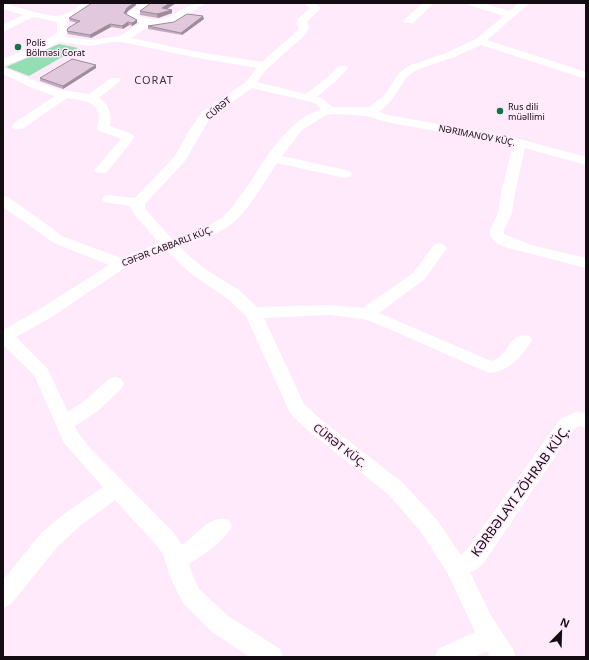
<svg xmlns="http://www.w3.org/2000/svg" width="589" height="660" font-family="'Noto Sans',sans-serif">
  <style>
    .green { fill: #93deb2 }
    .lines { fill: none; stroke-linecap: round; stroke-linejoin: round }
    .minor { fill: #fff; fill-rule: evenodd }
    .wall { fill: #c2acbe }
    .shaded-wall { fill: #9e8c9b }
    .building { fill: #e2c8dd; stroke: #9e8c9b }
    .poi-dot { fill: #147247; stroke: #ffeafb; stroke-width: 1.5 }
    .labels { text-anchor: middle; dominant-baseline: central; stroke-width: 3; stroke-linejoin: round; paint-order: stroke }
    .far-poi-label { font-size: 9px; fill: #140c13; stroke: #ffeafb; text-anchor: start }
    .far-street-label { font-size: 9px; fill: #140c13; stroke: #ffeafb }
    .far-quarter-label { font-size: 11px; letter-spacing: 1px; fill: #463242; stroke: #ffeafb }
    .street-label { font-size: 11px; fill: #140c13; stroke: #ffeafb }
    .near-street-label { font-size: 13px; fill: #140c13; stroke: #ffeafb }
  </style>
  <rect width="100%" height="100%" fill="#ffeafb"/>
  <path class="green" d="M59,44L78,48L29,76L6,67Z"/>
  <g class="lines">
    <g class="minor">
      <path d="M3,3C15,6 51,19 62,15C77,10 75,3 94,3L67,21V33L64,37L91,40L120,36L140,23L126,16C133,6 142,3 154,3L137,15C171,30 176,3 206,3L174,23L150,26L131,38L198,52L262,62L297,31L299,27L296,24L298,19L310,8L303,3H315L321,8L307,22L309,27L306,34L268,68L257,82L306,94L329,76L338,66H346L348,68L337,80L317,97L323,99L333,107H369L383,97L398,74L408,66L446,53L476,39L504,16L469,5L467,3H482L509,11L519,3H530L487,40L586,72V79L481,45L454,57L416,70L406,78L391,101L379,112L388,115L512,137L586,157V165L525,148L515,193L512,213L504,230V234L531,245L586,258V268L508,248L498,244L490,236V230L498,213L501,193L513,145L386,122L367,116L337,114L326,115L302,130L282,156L350,171L352,174L350,177L345,178L277,163C264,182 249,211 230,225C216,236 195,241 178,246L202,267L240,291L257,307L329,305L363,308L413,273L434,245L439,243L444,245L447,248L425,279L379,313L491,361C509,358 509,330 529,336L532,340C521,357 510,371 489,373L387,328L364,319L329,315L264,318L304,404L319,418L403,483L437,520L461,555L469,547L560,419L576,412L586,413V427L579,426L574,429L485,561L476,570L470,572L490,614L513,649L516,657H490L487,651L474,657H435L438,649L475,632L448,574L421,532L389,495L305,428L290,413L246,316L228,299L190,273L166,250L126,267L50,318L16,337L47,368L68,412L84,401L109,379L115,377L121,379L124,384L121,389L98,411L75,426L79,434L89,447L174,533L182,545C196,536 210,513 229,520L232,526C224,542 203,555 189,564L193,576L199,589L228,616L280,649L283,657H250L212,632L183,603L171,579L163,554L158,547L115,500L80,526L58,546L11,604L3,608V580L42,532L64,514L103,487L64,443L34,375L3,345V330L38,310L109,265L54,243L3,207V196L8,197L64,237L121,258L159,243L134,214L130,206L104,202L102,199L104,196L109,195L135,198L175,156L190,129L202,112L246,82L257,68L198,58L122,42H112L91,46L59,42L39,53L3,66V59L40,44L57,33V22L33,17L3,32V25L23,15L3,9ZM252,88L315,103L321,109C284,122 265,161 244,191C237,200 229,212 220,219C206,229 187,234 172,239L145,209V204L185,161L210,118Z"/>
      <path d="M423,3H434L413,23H405L404,21L405,19Z"/>
      <path d="M3,67L48,86L61,90L89,94L111,78H119L121,80L119,82L99,98C109,104 112,115 110,126L132,134L134,137L132,141L106,173H96L94,170L121,139L99,131L97,128C105,102 86,101 67,98L22,129H14L12,126L14,123L55,96L32,88L3,74Z"/>
    </g>
  </g>
  <g class="wall">
    <path d="M176,3L167,9L172,10V13L158,18L140,15V11Z"/>
    <path d="M136,5L128,11L126,14L137,20V23L132,26L129,25L123,29L111,27L91,38L68,34L67,31L77,23L70,21L69,18Z"/>
    <path d="M204,19L182,35L148,29V26Z"/>
    <path d="M96,65V68L63,89L40,81V78Z"/>
  </g>
  <g class="shaded-wall">
    <path d="M134,3H136V5L128,11L125,16L124,13L127,8Z"/>
    <path d="M170,3H176L162,12V8Z"/>
    <path d="M172,10V13L158,18L157,14Z"/>
    <path d="M203,16L204,19L182,35L181,33Z"/>
    <path d="M137,20V23L132,26V23Z"/>
    <path d="M128,22L129,25L123,29L122,26Z"/>
    <path d="M110,24L111,27L91,38L90,35Z"/>
    <path d="M96,65V68L63,89V86Z"/>
  </g>
  <g class="building">
    <path d="M92,3H134L127,8L124,13L137,20L132,23L128,22L122,26L110,24L90,35L67,31L68,28L80,21L69,18Z"/>
    <path d="M151,3H170L162,8L172,10L157,14L140,11Z"/>
    <path d="M187,14L203,16L181,33L148,26L174,22Z"/>
    <path d="M72,59L96,65L63,86L40,78Z"/>
  </g>
  <g class="poi-dot">
    <circle cx="18" cy="47" r="4"/>
    <circle cx="500" cy="111" r="4"/>
  </g>
  <g class="labels">
    <g class="far-poi-label">
      <text x="26" y="42">Polis<tspan x="26" dy="10">Bölmәsi Corat</tspan></text>
      <text x="508" y="106">Rus dili<tspan x="508" dy="10">müəllimi</tspan></text>
    </g>
    <g class="far-street-label">
      <text transform="translate(218 108) rotate(-39)">CÜRƏT</text>
      <text transform="translate(477 135) rotate(11)">NƏRIMANOV KÜÇ.</text>
      <text transform="translate(167 246) rotate(-21)">CƏFƏR CABBARLI KÜÇ.</text>
    </g>
    <g class="far-quarter-label">
      <text x="154" y="79">CORAT</text>
    </g>
    <g class="street-label">
      <text transform="translate(340 445) rotate(38)">CÜRƏT KÜÇ.</text>
    </g>
    <g class="near-street-label">
      <text transform="translate(520 491) rotate(-54)">KƏRBƏLAYI ZÖHRAB KÜÇ.</text>
    </g>
  </g>
  <rect width="589" height="660" fill="none" stroke="#140c13" stroke-width="8"/>
  <g transform="translate(561 632) rotate(23)" stroke="#ffeafb" stroke-width="3" paint-order="stroke">
  <path d="M0-3L7 15L0 10L-7 15Z" fill="#140c13"/>
  <text y="-6" font-size="11" font-weight="bold" text-anchor="middle" fill="#140c13">N</text>
  </g>
</svg>
